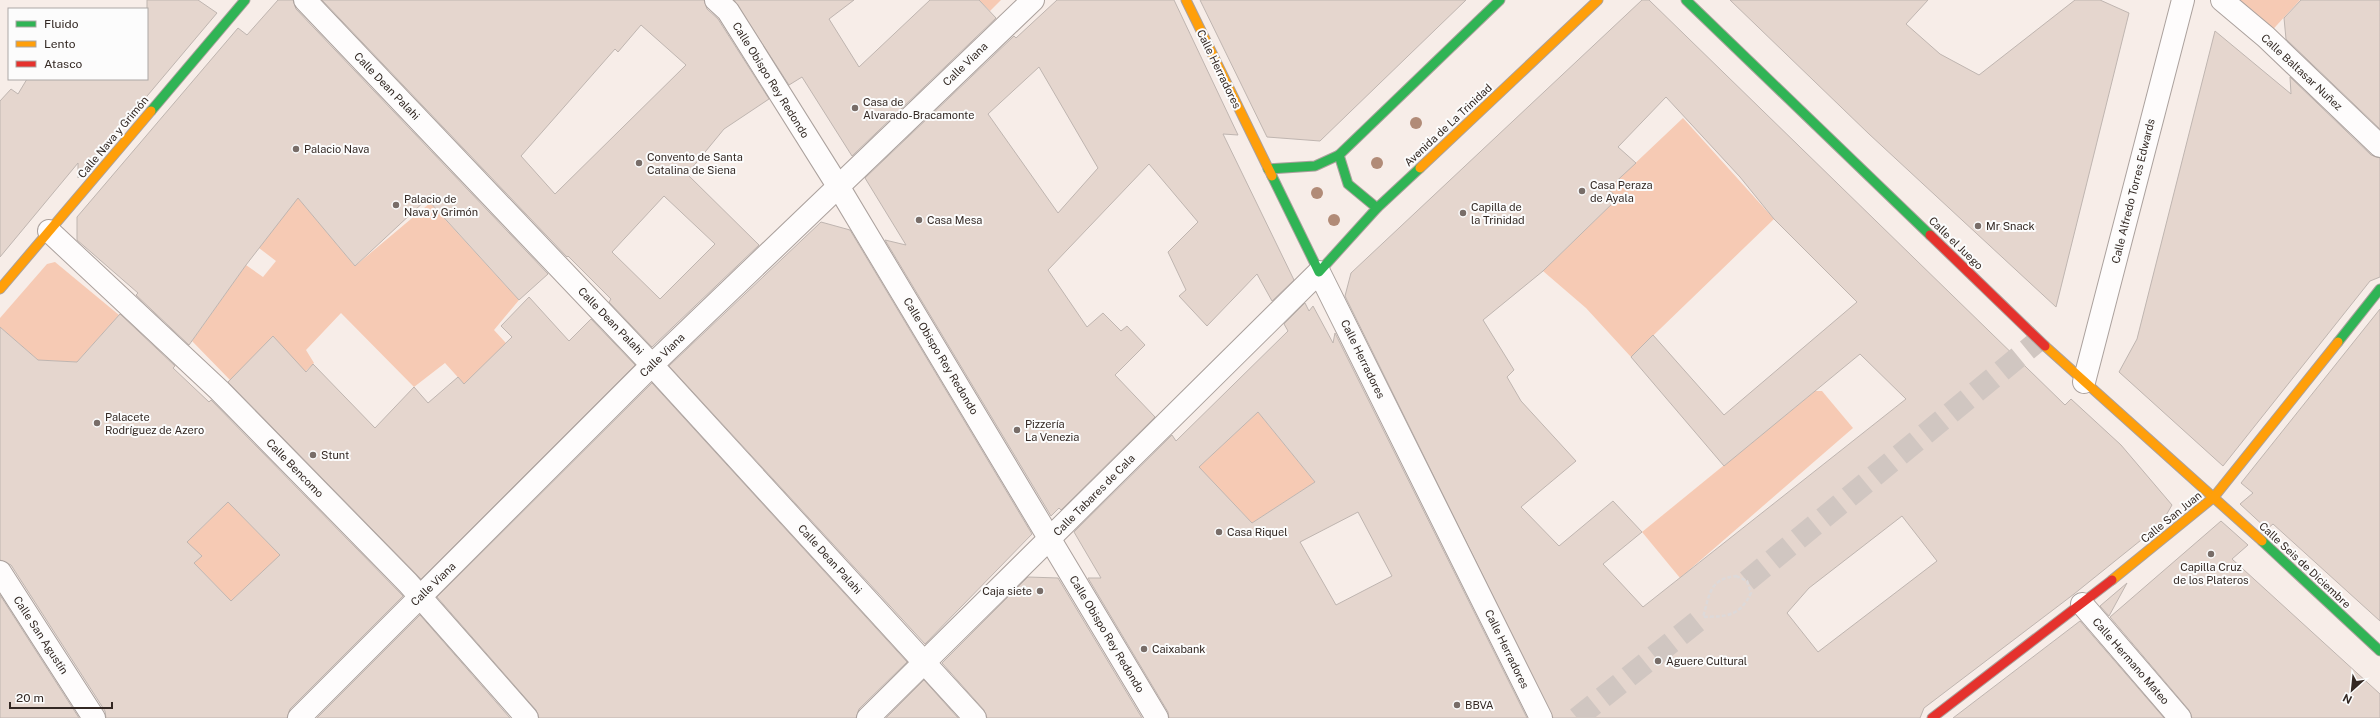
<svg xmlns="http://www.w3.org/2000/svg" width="2380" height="718" font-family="'Public Sans',sans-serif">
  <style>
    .green { fill: #f6cab4 }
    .building { fill: #e5d6ce; stroke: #bfb5b0; fill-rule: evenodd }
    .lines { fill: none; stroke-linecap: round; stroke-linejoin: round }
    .street-tunnel { stroke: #d0c6c1; stroke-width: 22; stroke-dasharray: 22 11; stroke-linecap: butt }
    .street-casing { stroke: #aba19d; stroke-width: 24 }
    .fast-casing { stroke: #aba19d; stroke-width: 11 }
    .slow-casing { stroke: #aba19d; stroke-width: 11 }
    .jam-casing { stroke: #aba19d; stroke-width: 11 }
    .path { stroke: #ddd9d9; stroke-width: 2.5; stroke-dasharray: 4 2; stroke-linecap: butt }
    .street { stroke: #fefcfc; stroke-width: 22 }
    .fast { stroke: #30b455; stroke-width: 9 }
    .slow { stroke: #ff9f0a; stroke-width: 9 }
    .jam { stroke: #e5322d; stroke-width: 9 }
    .tree { fill: #b18b77 }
    .poi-dot { fill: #786d68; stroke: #fcfcfc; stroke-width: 1.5 }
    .labels { text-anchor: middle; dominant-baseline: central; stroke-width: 4; stroke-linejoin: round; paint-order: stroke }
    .street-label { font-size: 11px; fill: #332823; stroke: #fcfcfc }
    .poi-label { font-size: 11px; fill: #332823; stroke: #fcfcfc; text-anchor: start }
  </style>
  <rect width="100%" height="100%" fill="#f7ede8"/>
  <g class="green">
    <path d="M979,0H1001L990,11Z"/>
    <path d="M2222,0H2300L2266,37Z"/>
    <path d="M1683,118L1774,219L1631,357L1586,308L1543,271L1618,198L1608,189Z"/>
    <path d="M290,188L355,266L430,203L519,300L494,330L515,353L464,384L445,363L414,387L341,313L306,350L314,363L291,386L230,380L192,341L246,265L263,277L276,261L259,248L272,231Z"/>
    <path d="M55,262L119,315L77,362L38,360L0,327V318L47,264Z"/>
    <path d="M1815,391H1822L1853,428L1680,578L1642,532Z"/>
    <path d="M1258,412L1315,482L1252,523L1231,501L1220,511L1187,478Z"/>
    <path d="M228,502L282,557L231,601L194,563L201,556L187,542Z"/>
  </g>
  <g class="building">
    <path d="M147,0H198L217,13L78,178V163L0,257V101L11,89L18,94L27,79H147Z"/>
    <path d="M278,0H293L296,9L548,274L519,300L427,199L355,266L298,198L246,265L189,345L136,295L138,293L77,240V217L238,28L247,35Z"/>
    <path d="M322,0H704L707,9L718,19L769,99L724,129L687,174L759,245L652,347L609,302L611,299L568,256L567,257ZM641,25L686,65L555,194L521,156L615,49L618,52ZM664,196L715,244L660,299L612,252Z"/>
    <path d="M734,0H854L829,19L859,67L930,0H979L996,18L852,156L802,77L789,85Z"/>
    <path d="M1057,0H1174L1238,135L1223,134L1294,280L1272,301L1257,274L1207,326L1179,296L1186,290L1168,252L1198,222L1149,164L1048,270L1087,327L1103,313L1121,331L1127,326L1145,345L1115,375L1155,417L1061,510L1059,508L1051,516L885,240L906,245L865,178L1014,36L1016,38ZM1039,67L1098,168L1058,213L988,114Z"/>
    <path d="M1200,0H1466L1320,141L1267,137Z"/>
    <path d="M1642,0H1649L2065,405L2071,399L2121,445L2172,505L2161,524L2074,594L1924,708L1920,718H1553L1345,296L1351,273ZM1666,97L1740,177L1774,219L1857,302L1724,415L1653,335L1631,357L1724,466L1860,354L1906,399L1643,607L1603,564L1642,532L1613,501L1559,546L1521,507L1576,461L1521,401L1507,377L1514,370L1483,320L1543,271L1618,198L1608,189L1636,163L1618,147ZM1902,516L1937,561L1818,652L1787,613L1809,588Z"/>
    <path d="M1730,0H1928L1906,24L1940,54L1979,75L2075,0H2100L2129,13L2056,307L1869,134Z"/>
    <path d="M2301,0H2380V129L2286,39L2284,18Z"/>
    <path d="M2215,31L2291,94L2290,77L2371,155L2380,158V277L2370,281L2223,466L2119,372L2137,339Z"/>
    <path d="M821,222L850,230L1032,534L925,644L669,366Z"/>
    <path d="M529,297L569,341L591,319L635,365L421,579L228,382L273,336L306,372L313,364L375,428L414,387L428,403L458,377L464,384L512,337L501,326Z"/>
    <path d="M1305,303L1309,311L1313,306L1333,343L1335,333L1527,718H1169L1168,712L1088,578H1101L1074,532L1172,435L1176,441L1288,331L1284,324ZM1258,412L1315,482L1252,523L1199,467ZM1358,512L1392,576L1336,605L1300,542Z"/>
    <path d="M2380,309V621L2273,524L2267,529L2240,504L2253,493L2241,483Z"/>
    <path d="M120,314L175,366L173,368L209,402L211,400L403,596L290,709L287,718H106L105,711L11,565L0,560V327L38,360L77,362ZM228,502L280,555L231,601L194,563L202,556L187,542Z"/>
    <path d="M652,383L907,662L859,709L856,718H539L536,710L437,597Z"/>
    <path d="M2221,521L2248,545L2232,559L2380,694V718H2192L2189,710L2110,617Z"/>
    <path d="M1028,577L1058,578L1142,718H987L984,710L942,663Z"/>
    <path d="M2127,583L2109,616L2100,606Z"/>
    <path d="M0,595L79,718H0Z"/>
    <path d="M420,615L510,718H317Z"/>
    <path d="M2080,621L2164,718H1953Z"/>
    <path d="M924,680L958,718H886Z"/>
  </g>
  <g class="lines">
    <g class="street-tunnel">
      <path d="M1747,581L2039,340"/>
      <path d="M1577,718L1703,617"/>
    </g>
    <defs>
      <g id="street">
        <path d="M305,0L652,365L975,718"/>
        <path d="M716,0L728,11L838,186L1157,718"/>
        <path d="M2222,0L2266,37L2380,146"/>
        <path d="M49,231L219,390L408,583L527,718"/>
        <path d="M2084,382L2183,0"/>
        <path d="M0,572L94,718"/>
        <path d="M2082,604L2180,718"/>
        <path d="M299,718L652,365L1033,0"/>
        <path d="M868,718L1319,272L1541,718"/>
      </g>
      <g id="fast">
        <path d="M1686,0L1930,235"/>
        <path d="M151,111L245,0"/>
        <path d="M1339,155L1348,184L1377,208"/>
        <path d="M1268,169L1315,166L1339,155L1500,0"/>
        <path d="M1272,176L1319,272L1377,208L1420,168"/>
        <path d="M2338,342L2380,289"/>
        <path d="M2262,541L2380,651"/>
      </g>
      <g id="slow">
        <path d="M1186,0L1272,176"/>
        <path d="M1420,168L1598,0"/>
        <path d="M0,289L151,111"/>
        <path d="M2045,346L2262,541"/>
        <path d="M2112,580L2214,497L2338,342"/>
      </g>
      <g id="jam">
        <path d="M1930,235L2045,346"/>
        <path d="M1932,718L2112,580"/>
      </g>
    </defs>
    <use href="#street" class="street-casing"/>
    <use href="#fast" class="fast-casing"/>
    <use href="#slow" class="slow-casing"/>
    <use href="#jam" class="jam-casing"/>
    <path class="path" d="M1736,576L1747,581L1751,593C1739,617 1728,616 1703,617C1710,594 1709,579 1736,576Z"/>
    <use href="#street" class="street"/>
    <use href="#fast" class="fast"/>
    <use href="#slow" class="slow"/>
    <use href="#jam" class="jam"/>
  </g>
  <g class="tree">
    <circle cx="1416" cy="123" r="6"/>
    <circle cx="1377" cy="163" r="6"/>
    <circle cx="1317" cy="193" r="6"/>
    <circle cx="1334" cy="220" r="6"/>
  </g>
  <g class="poi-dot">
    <circle cx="855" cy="108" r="4"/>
    <circle cx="296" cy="149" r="4"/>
    <circle cx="639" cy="163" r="4"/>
    <circle cx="1582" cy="191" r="4"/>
    <circle cx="396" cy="205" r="4"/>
    <circle cx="1463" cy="213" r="4"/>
    <circle cx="919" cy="220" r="4"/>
    <circle cx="1978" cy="226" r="4"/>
    <circle cx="97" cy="423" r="4"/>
    <circle cx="1017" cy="430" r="4"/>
    <circle cx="313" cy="455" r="4"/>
    <circle cx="1219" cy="532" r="4"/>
    <circle cx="2211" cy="554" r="4"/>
    <circle cx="1040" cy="591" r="4"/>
    <circle cx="1144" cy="649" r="4"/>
    <circle cx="1658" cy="661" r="4"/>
    <circle cx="1457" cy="705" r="4"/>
  </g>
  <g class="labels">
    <g class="street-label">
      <text transform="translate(965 64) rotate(-44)">Calle Viana</text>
      <text transform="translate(1219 69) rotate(64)">Calle Herradores</text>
      <text transform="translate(2302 72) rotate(43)">Calle Baltasar Nuñez</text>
      <text transform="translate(771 80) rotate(58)">Calle Obispo Rey Redondo</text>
      <text transform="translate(387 86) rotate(46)">Calle Dean Palahi</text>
      <text transform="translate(1448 125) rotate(-43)">Avenida de La Trinidad</text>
      <text transform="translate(113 137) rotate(-50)">Calle Nava y Grimón</text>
      <text transform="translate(2133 191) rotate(-76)">Calle Alfredo Torres Edwards</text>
      <text transform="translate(1956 243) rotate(44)">Calle el Juego</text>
      <text transform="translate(611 321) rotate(46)">Calle Dean Palahi</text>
      <text transform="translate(662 355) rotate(-44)">Calle Viana</text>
      <text transform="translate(941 356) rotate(59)">Calle Obispo Rey Redondo</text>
      <text transform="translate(1363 359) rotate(64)">Calle Herradores</text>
      <text transform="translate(295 468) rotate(46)">Calle Bencomo</text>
      <text transform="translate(1094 495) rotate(-45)">Calle Tabares de Cala</text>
      <text transform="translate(2171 517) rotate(-39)">Calle San Juan</text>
      <text transform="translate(830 559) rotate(48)">Calle Dean Palahi</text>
      <text transform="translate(2305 565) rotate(43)">Calle Seis de Diciembre</text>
      <text transform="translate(433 584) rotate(-44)">Calle Viana</text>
      <text transform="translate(1107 634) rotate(59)">Calle Obispo Rey Redondo</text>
      <text transform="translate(41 635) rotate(57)">Calle San Agustín</text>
      <text transform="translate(1507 649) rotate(64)">Calle Herradores</text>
      <text transform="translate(2131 661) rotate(49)">Calle Hermano Mateo</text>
    </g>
    <g class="poi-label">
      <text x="863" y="102">Casa de<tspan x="863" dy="13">Alvarado-Bracamonte</tspan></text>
      <text x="304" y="149">Palacio Nava</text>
      <text x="647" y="157">Convento de Santa<tspan x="647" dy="13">Catalina de Siena</tspan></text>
      <text x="1590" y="185">Casa Peraza<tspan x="1590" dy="13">de Ayala</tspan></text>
      <text x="404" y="199">Palacio de<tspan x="404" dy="13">Nava y Grimón</tspan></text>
      <text x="1471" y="207">Capilla de<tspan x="1471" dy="13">la Trinidad</tspan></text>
      <text x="927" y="220">Casa Mesa</text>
      <text x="1986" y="226">Mr Snack</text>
      <text x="105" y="417">Palacete<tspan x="105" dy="13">Rodríguez de Azero</tspan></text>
      <text x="1025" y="424">Pizzería<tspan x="1025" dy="13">La Venezia</tspan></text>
      <text x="321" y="455">Stunt</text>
      <text x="1227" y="532">Casa Riquel</text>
      <text x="2211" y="567" text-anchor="middle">Capilla Cruz<tspan x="2211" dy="13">de los Plateros</tspan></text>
      <text x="1032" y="591" text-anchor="end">Caja siete</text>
      <text x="1152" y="649">Caixabank</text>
      <text x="1666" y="661">Aguere Cultural</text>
      <text x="1465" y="705">BBVA</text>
    </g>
  </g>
  <rect x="8" y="8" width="140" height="72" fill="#fcfcfc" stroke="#aca7a5"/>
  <rect x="16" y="21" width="20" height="6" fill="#30b455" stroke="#aca7a5"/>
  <text x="44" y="28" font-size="12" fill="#332823">Fluido</text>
  <rect x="16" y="41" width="20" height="6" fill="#ff9f0a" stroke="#aca7a5"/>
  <text x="44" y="48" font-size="12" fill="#332823">Lento</text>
  <rect x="16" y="61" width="20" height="6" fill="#e5322d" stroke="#aca7a5"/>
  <text x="44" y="68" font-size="12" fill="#332823">Atasco</text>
  <g transform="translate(2352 690) rotate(207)" stroke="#fcfcfc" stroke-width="3" paint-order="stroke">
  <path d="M0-3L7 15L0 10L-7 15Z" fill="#332823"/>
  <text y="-6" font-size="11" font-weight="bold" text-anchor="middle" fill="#332823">N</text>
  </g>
  <path d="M10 702v6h102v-6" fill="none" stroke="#332823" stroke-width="2"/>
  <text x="16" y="702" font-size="12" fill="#332823" stroke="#fcfcfc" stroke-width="3" paint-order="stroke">20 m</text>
</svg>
